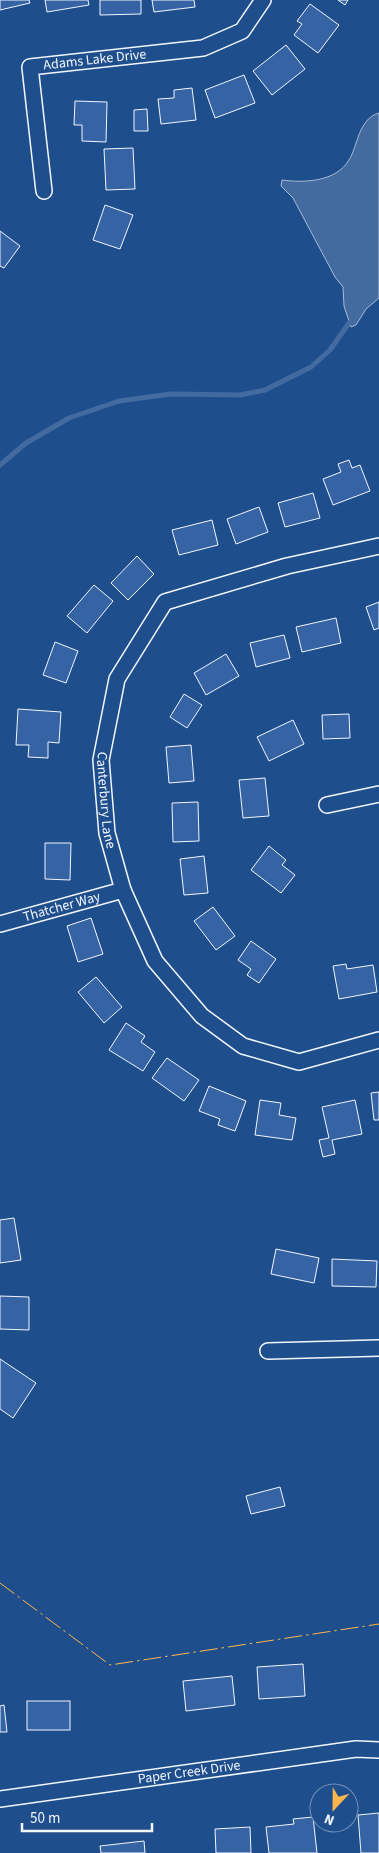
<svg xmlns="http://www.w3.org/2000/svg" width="379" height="1853" font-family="'Source Sans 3',sans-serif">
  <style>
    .water { fill: #446ba0; stroke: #a8bbd7 }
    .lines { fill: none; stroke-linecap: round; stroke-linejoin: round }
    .stream { stroke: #446ba0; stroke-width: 5 }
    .building { fill: #3563a3; stroke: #f2f6ff }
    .street-casing { stroke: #f2f6ff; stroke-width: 18 }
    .street { stroke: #1f4e8c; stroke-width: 15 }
    .power { stroke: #ffb74d; stroke-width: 1; stroke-dasharray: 18 4 2.5 4; stroke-linecap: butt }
    .labels { text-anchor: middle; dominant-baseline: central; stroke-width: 4; stroke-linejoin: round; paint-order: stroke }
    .street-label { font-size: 14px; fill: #f2f6ff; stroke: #1f4e8c }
  </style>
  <rect width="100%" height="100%" fill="#1f4e8c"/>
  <path class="water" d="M379,113V298L366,309L356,325L351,327L344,306L343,287L335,277L293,198L281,186L282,180C304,183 336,182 349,160C358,146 358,119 379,113Z"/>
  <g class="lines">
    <path class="stream" d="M0,465L26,443L69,418L119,401L171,394L240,395L265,390L311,367L330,350L349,323"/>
  </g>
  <g class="building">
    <path d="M0,0H29L30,3L0,10Z"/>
    <path d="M45,0H88L89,5L47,12Z"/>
    <path d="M100,0H141V14L100,15Z"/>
    <path d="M152,0H194L195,7L154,12Z"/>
    <path d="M338,0H348L345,5Z"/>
    <path d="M310,4L339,25L318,53L294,35L302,24L297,21Z"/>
    <path d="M286,45L305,69L272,95L253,71Z"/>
    <path d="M244,75L255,103L215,118L205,90Z"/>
    <path d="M192,88L196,120L161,124L158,99L174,98V90Z"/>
    <path d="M75,101L107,102L106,142L82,141V125H74Z"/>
    <path d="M147,109L148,131H134V110Z"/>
    <path d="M133,148L135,189L106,190L104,149Z"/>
    <path d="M105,205L133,215L120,249L93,240Z"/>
    <path d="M0,231L20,246L4,268L0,266Z"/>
    <path d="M349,460L352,468L360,465L370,491L333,505L323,479L341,472L338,464Z"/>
    <path d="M313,493L320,518L285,527L278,503Z"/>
    <path d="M259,507L268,532L236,544L227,519Z"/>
    <path d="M212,520L218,545L179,555L172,530Z"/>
    <path d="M137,556L154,574L128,600L111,583Z"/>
    <path d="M94,585L113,601L87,633L67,616Z"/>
    <path d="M379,602V628L374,630L366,607Z"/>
    <path d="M336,618L341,643L302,652L296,627Z"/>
    <path d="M284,635L290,658L256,667L250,643Z"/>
    <path d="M55,642L78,651L66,683L43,675Z"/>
    <path d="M226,654L239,676L206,695L194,673Z"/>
    <path d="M184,694L202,705L187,728L170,717Z"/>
    <path d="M18,709L61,712L59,743L48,742V758L28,757L29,745H16Z"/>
    <path d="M349,714L350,738L323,739L322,715Z"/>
    <path d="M293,720L304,744L269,761L257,737Z"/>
    <path d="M191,745L194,781L169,783L166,747Z"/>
    <path d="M265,778L269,816L243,818L239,780Z"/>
    <path d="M198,802L199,841L173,842L172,803Z"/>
    <path d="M45,843H71L70,880L45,879Z"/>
    <path d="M269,846L286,860L282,865L295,875L281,893L251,870Z"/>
    <path d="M204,856L208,893L184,895L180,859Z"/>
    <path d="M213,907L235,936L216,950L194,921Z"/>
    <path d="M91,918L103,954L78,962L67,926Z"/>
    <path d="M251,941L276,959L259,983L247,975L251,969L238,960Z"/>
    <path d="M346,964L347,969L373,965L377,992L339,999L333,966Z"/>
    <path d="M96,977L122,1007L104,1023L78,992Z"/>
    <path d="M126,1023L145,1036L141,1042L155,1052L143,1071L109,1050Z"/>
    <path d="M167,1058L199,1080L184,1101L152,1078Z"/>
    <path d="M209,1086L246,1101L235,1131L218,1125L220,1119L199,1111Z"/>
    <path d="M379,1092V1120H374L371,1093Z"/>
    <path d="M260,1100L281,1103L279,1115L296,1118L292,1140L255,1135Z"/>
    <path d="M355,1100L362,1134L332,1140L335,1154L323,1157L319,1140L329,1138L322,1107Z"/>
    <path d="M14,1218L21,1260L0,1263V1220Z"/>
    <path d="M276,1249L319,1258L314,1283L271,1274Z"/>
    <path d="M332,1259L377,1261L376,1287L332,1286Z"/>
    <path d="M0,1296L29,1297V1330L0,1329Z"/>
    <path d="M0,1359L36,1383L13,1418L0,1409Z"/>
    <path d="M280,1487L285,1506L251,1514L246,1496Z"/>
    <path d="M303,1664L305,1696L259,1699L257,1667Z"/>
    <path d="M232,1676L235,1705L186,1711L183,1681Z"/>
    <rect x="27" y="1701" width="43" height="29"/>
    <path d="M4,1705L7,1732H0V1706Z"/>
    <path d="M379,1813V1853H361L358,1815Z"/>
    <path d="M313,1817L317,1853H269L266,1827L294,1824L293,1819Z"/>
    <path d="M250,1827L251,1853H216L215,1829Z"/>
    <path d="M144,1841L145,1853H101L100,1846Z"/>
  </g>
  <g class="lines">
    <defs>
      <g id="street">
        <path id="s1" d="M44,191L30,67L203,48L242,31L263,0"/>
        <path id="s2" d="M379,546L287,566L165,602L117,679L101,760L107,833L123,890L155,961L202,1016L243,1046L299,1062L379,1040"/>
        <path d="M327,805L379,794"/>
        <path id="s3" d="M0,924L123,890"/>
        <path d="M268,1351L379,1348"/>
        <path id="s4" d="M0,1799L356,1749L379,1750"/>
      </g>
    </defs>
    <use href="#street" class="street-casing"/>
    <use href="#street" class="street"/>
    <path class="power" d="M0,1583L110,1665L379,1624"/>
  </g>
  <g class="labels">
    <g class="street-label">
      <text stroke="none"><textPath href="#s1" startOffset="190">Adams Lake Drive</textPath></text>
      <text stroke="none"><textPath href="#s2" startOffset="435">Canterbury Lane</textPath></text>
      <text stroke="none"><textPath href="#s3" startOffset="64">Thatcher Way</textPath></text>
      <text stroke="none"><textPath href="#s4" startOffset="191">Paper Creek Drive</textPath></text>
    </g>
  </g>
  <g transform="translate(334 1808) rotate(202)"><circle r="24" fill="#1f4e8c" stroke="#7391ba"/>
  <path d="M0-4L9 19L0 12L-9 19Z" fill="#ffb74d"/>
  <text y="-8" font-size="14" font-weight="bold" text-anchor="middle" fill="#f2f6ff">N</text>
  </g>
  <path d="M22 1823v8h130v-8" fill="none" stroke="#f2f6ff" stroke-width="2.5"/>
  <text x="30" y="1823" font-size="15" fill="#f2f6ff" stroke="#1f4e8c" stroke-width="4" paint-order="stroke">50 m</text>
</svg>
